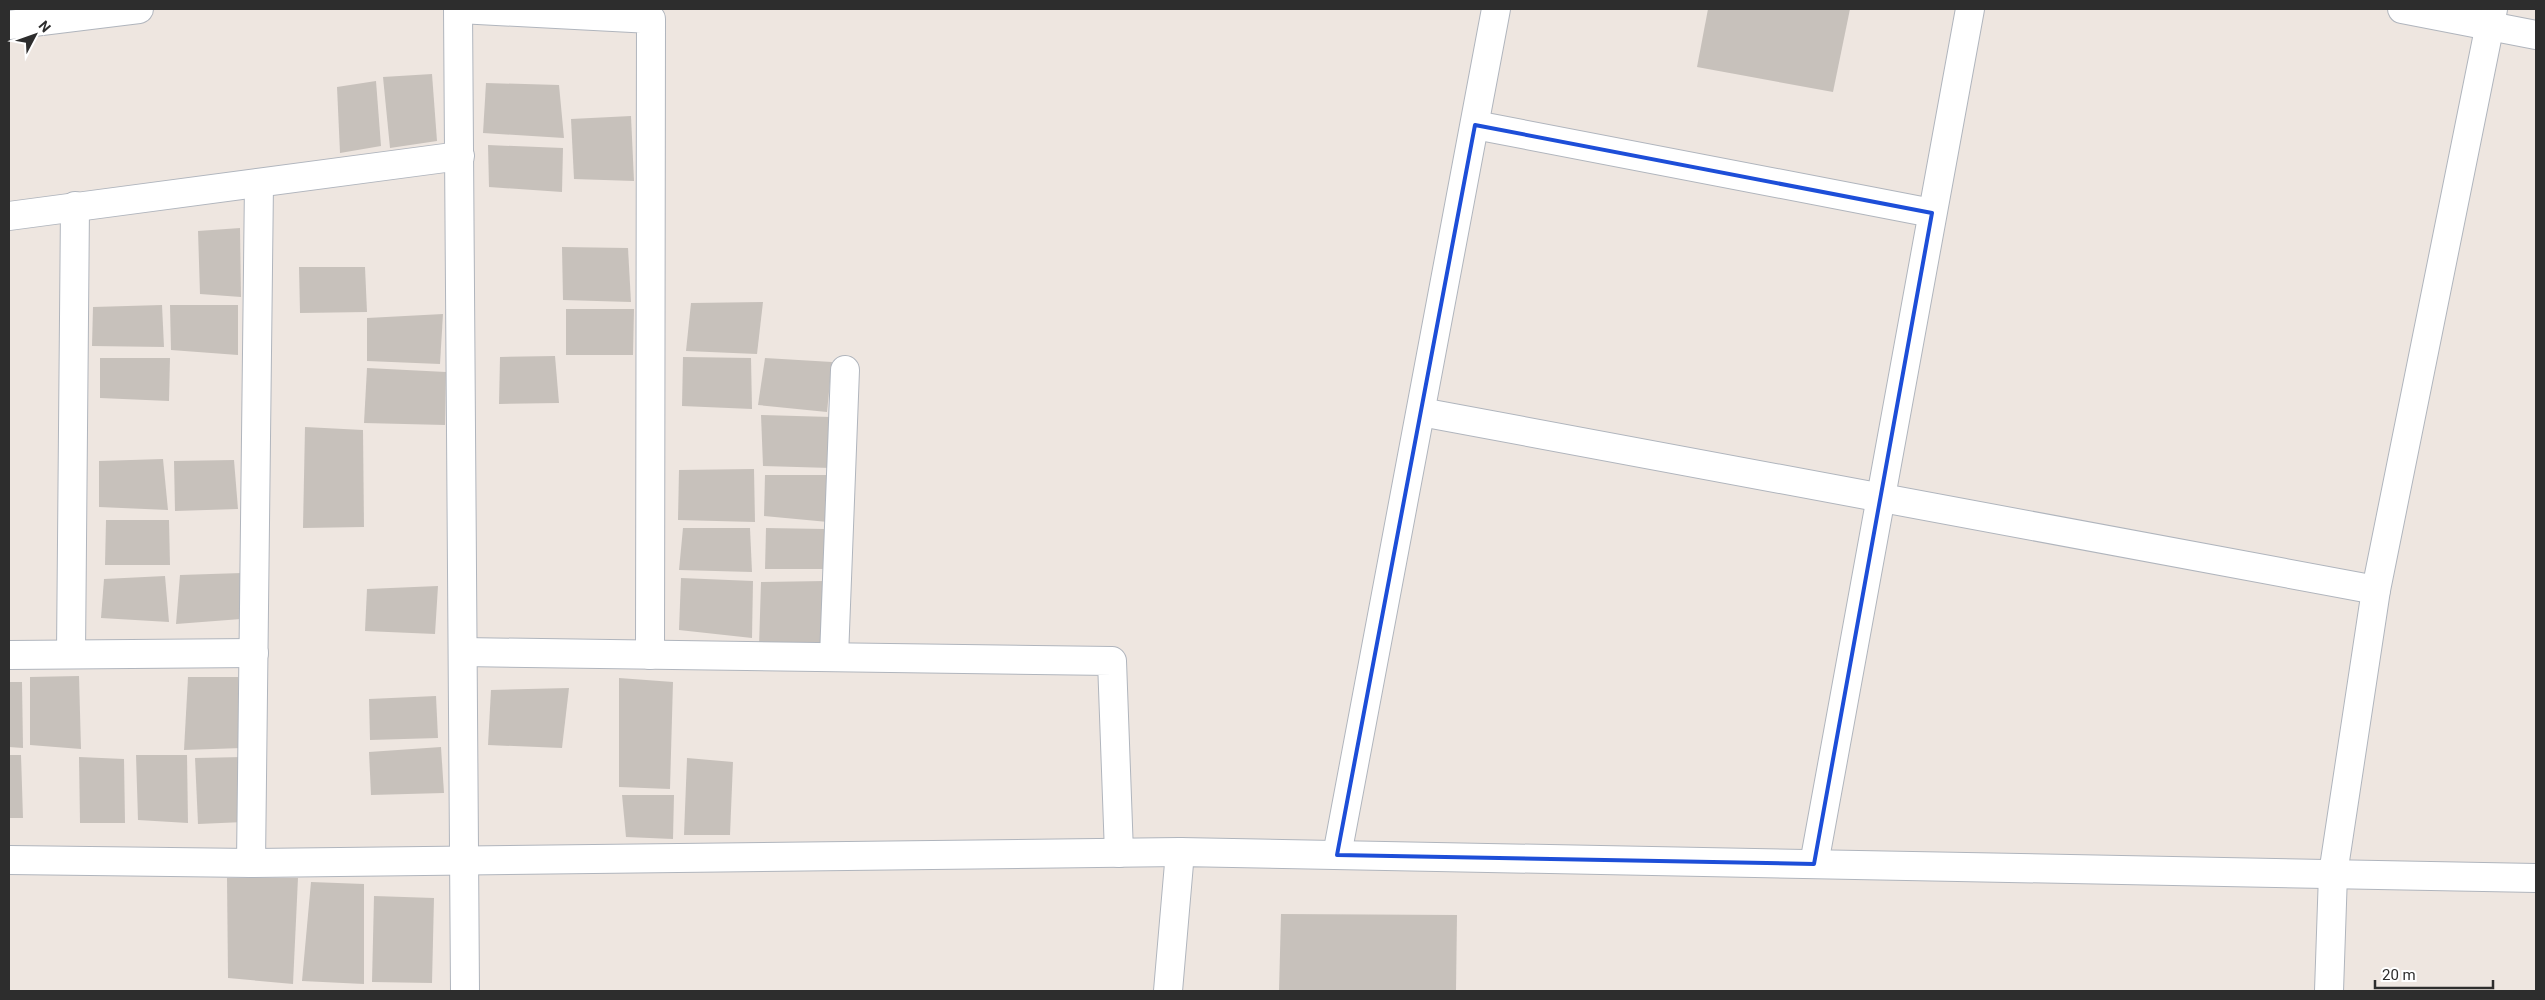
<svg xmlns="http://www.w3.org/2000/svg" width="2545" height="1000" font-family="Roboto,sans-serif">
  <style>
    .building { fill: #c7c1bb }
    .lines { fill: none; stroke-linecap: round; stroke-linejoin: round }
    .minor-casing { stroke: #b0b5bd; stroke-width: 30 }
    .minor { stroke: #fff; stroke-width: 28 }
    .marked { fill: none; stroke: #1d4ed8; stroke-width: 4; stroke-linejoin: round }
  </style>
  <rect width="100%" height="100%" fill="#eee6e0"/>
  <g class="building">
    <path d="M1708,9H1850L1833,92L1697,67Z"/>
    <path d="M432,74L437,141L390,148L383,77Z"/>
    <path d="M376,81L381,146L340,153L337,87Z"/>
    <path d="M486,83L559,85L564,138L483,133Z"/>
    <path d="M631,116L634,181L574,179L571,119Z"/>
    <path d="M488,145L563,148L562,192L489,187Z"/>
    <path d="M240,228L241,297L200,294L198,231Z"/>
    <path d="M562,247L628,248L631,302L563,300Z"/>
    <path d="M299,267H365L367,312L300,313Z"/>
    <path d="M763,302L757,354L686,351L691,303Z"/>
    <path d="M162,305L164,347L92,346L93,307Z"/>
    <path d="M170,305H238V355L171,350Z"/>
    <path d="M566,309H634L633,355H566Z"/>
    <path d="M443,314L440,364L367,361V318Z"/>
    <path d="M555,356L559,403L499,404L500,357Z"/>
    <path d="M683,357L751,358L752,409L682,406Z"/>
    <path d="M100,358H170L169,401L100,398Z"/>
    <path d="M765,358L832,362L827,412L758,405Z"/>
    <path d="M367,368L446,372L445,425L364,423Z"/>
    <path d="M761,415L831,417V468L763,466Z"/>
    <path d="M305,427L363,430L364,527L303,528Z"/>
    <path d="M163,459L168,510L99,507V461Z"/>
    <path d="M234,460L238,509L175,511L174,461Z"/>
    <path d="M754,469L755,522L678,520L679,470Z"/>
    <path d="M765,475H829L828,522L764,516Z"/>
    <path d="M106,520H169L170,565H105Z"/>
    <path d="M683,528H750L752,572L679,570Z"/>
    <path d="M766,528L825,529L824,569H765Z"/>
    <path d="M242,573L241,619L176,624L180,575Z"/>
    <path d="M165,576L169,622L101,618L104,579Z"/>
    <path d="M681,578L753,581L752,638L679,630Z"/>
    <path d="M825,581L823,645L759,647L761,582Z"/>
    <path d="M438,586L435,634L365,631L367,589Z"/>
    <path d="M79,676L81,749L30,745V677Z"/>
    <path d="M188,677H238L242,748L184,750Z"/>
    <path d="M619,678L673,682L670,789L619,787Z"/>
    <path d="M9,682H22L23,748L9,747Z"/>
    <path d="M569,688L562,748L488,745L491,690Z"/>
    <path d="M436,696L438,738L370,740L369,699Z"/>
    <path d="M441,747L444,793L371,795L369,752Z"/>
    <path d="M9,755H21L23,818H9Z"/>
    <path d="M136,755H187L188,823L138,820Z"/>
    <path d="M79,757L124,759L125,823H80Z"/>
    <path d="M243,757L244,822L198,824L195,758Z"/>
    <path d="M687,758L733,762L730,835H684Z"/>
    <path d="M622,795H674L673,839L626,837Z"/>
    <path d="M227,878H298L293,984L228,978Z"/>
    <path d="M311,882L364,884V984L302,981Z"/>
    <path d="M374,896L434,898L432,983L372,982Z"/>
    <path d="M1281,914L1457,915L1456,991H1279Z"/>
  </g>
  <g class="lines">
    <defs>
      <g id="minor">
        <path d="M458,9L465,991"/>
        <path d="M459,9L651,19L650,655"/>
        <path d="M2402,9L2536,35"/>
        <path d="M9,25L139,9"/>
        <path d="M1475,125L1932,213"/>
        <path d="M9,216L460,156"/>
        <path d="M1421,412L2376,590"/>
        <path d="M463,652L1112,661L1119,853"/>
        <path d="M71,654L75,206"/>
        <path d="M9,655L254,653"/>
        <path d="M834,657L845,370"/>
        <path d="M1337,855L1496,9"/>
        <path d="M9,860L251,863L1180,852"/>
        <path d="M251,863L259,183"/>
        <path d="M1814,864L1970,9"/>
        <path d="M1168,991L1180,852L2536,878"/>
        <path d="M2329,991L2333,874L2376,590L2493,9"/>
      </g>
    </defs>
    <use href="#minor" class="minor-casing"/>
    <use href="#minor" class="minor"/>
  </g>
  <path class="marked" d="M1475,125L1932,213L1814,864L1337,855Z"/>
  <rect width="2545" height="1000" fill="none" stroke="#2d2d2d" stroke-width="20"/>
  <g transform="translate(35 35) rotate(49)" stroke="#ffffff" stroke-width="4" paint-order="stroke">
  <path d="M0-4L9 19L0 12L-9 19Z" fill="#2d2d2d"/>
  <text y="-8" font-size="14" font-weight="bold" text-anchor="middle" fill="#2d2d2d">N</text>
  </g>
  <path d="M2375 980v8h118v-8" fill="none" stroke="#2d2d2d" stroke-width="2.5"/>
  <text x="2382" y="980" font-size="15" fill="#2d2d2d" stroke="#ffffff" stroke-width="4" paint-order="stroke">20 m</text>
</svg>
